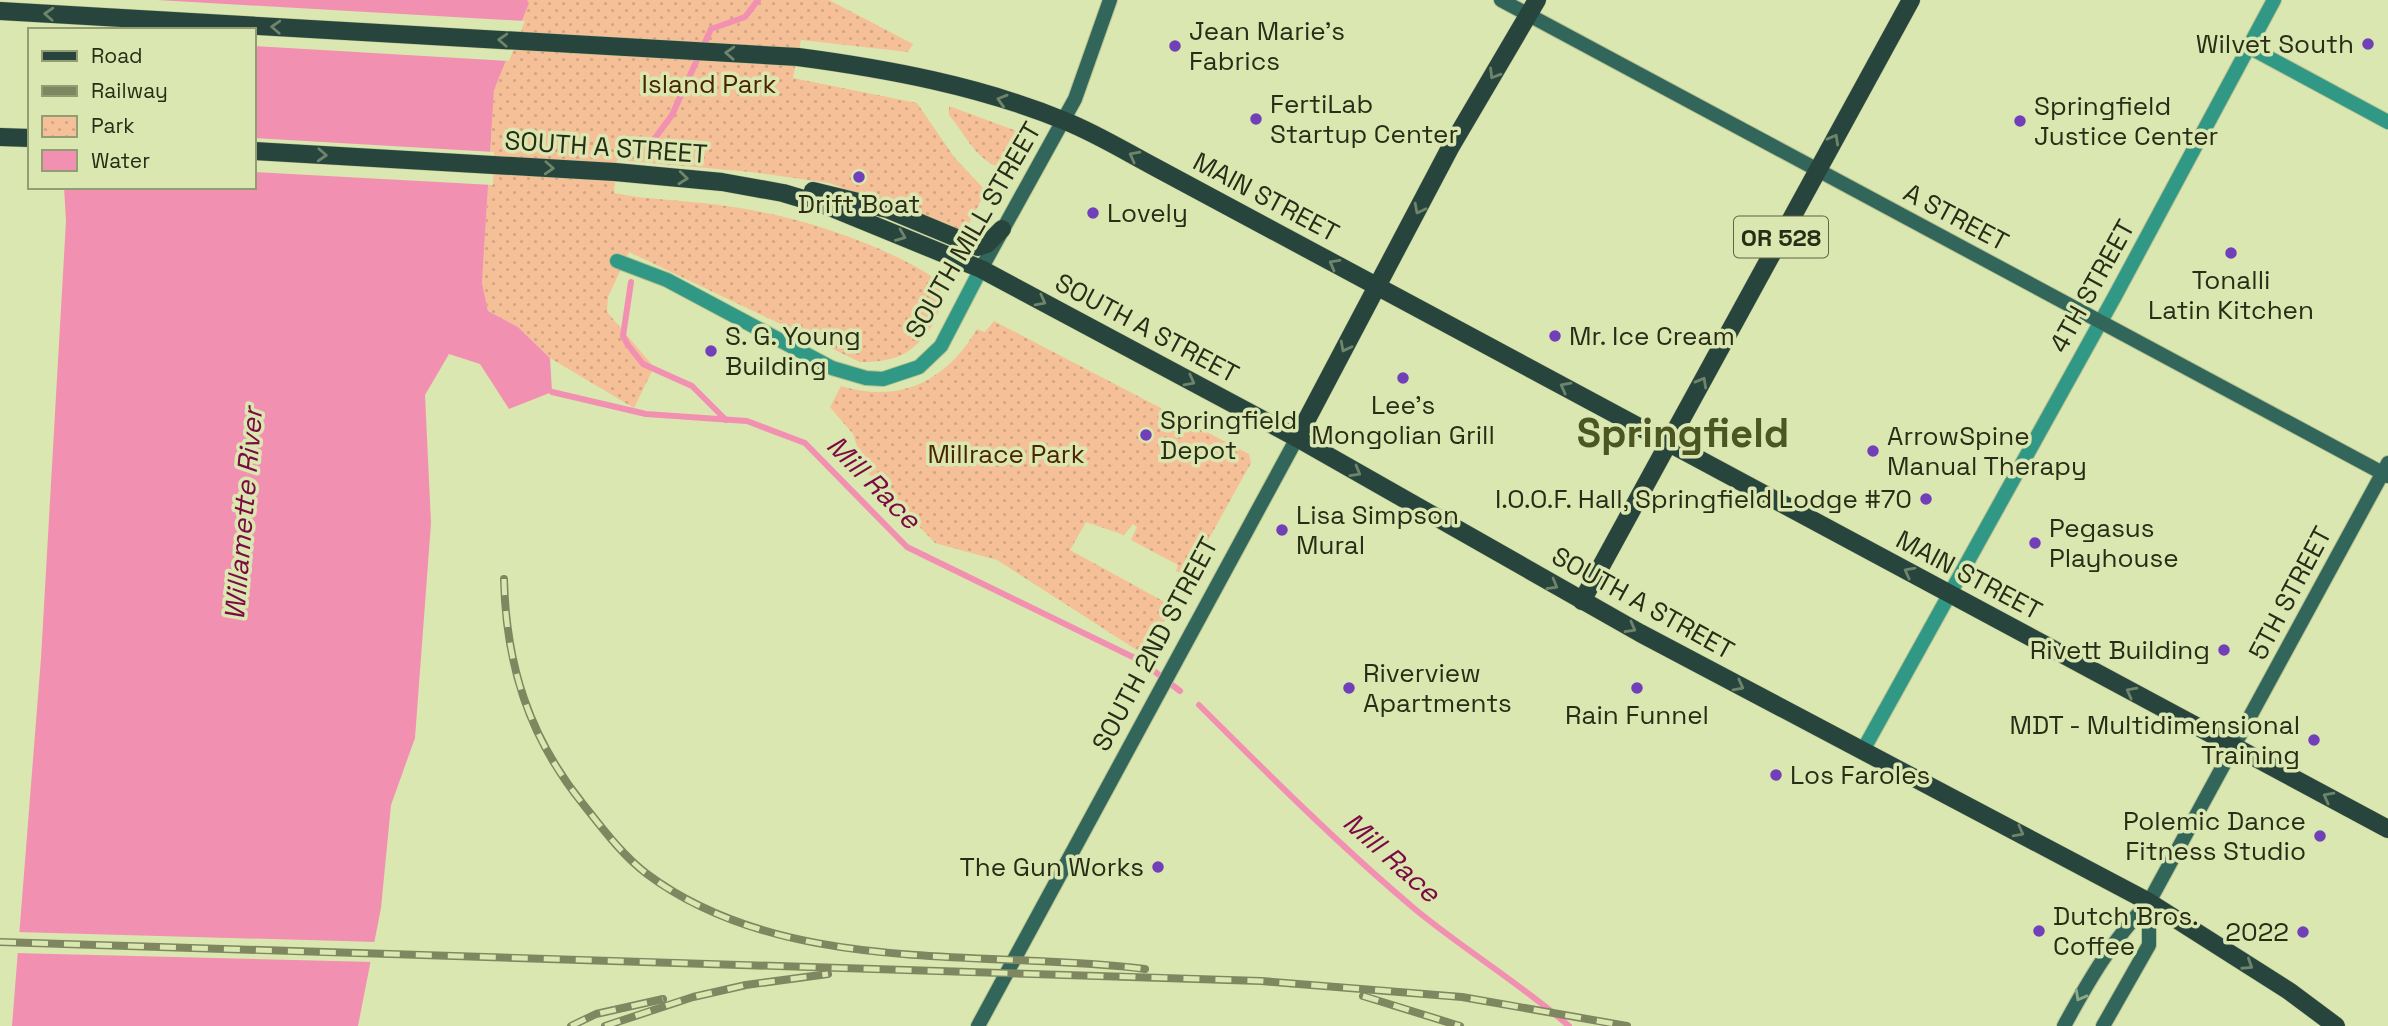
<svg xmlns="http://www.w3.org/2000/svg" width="2388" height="1026" font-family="'Space Grotesk',sans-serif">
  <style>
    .park { fill: url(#park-dots) }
    .water { fill: #f290b2 }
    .pier { fill: #dbe7b0 }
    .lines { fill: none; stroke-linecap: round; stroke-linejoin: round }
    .stream { stroke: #f290b2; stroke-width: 6 }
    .street-casing { stroke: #b7c291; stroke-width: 16 }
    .secondary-casing { stroke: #b7c291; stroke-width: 16 }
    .primary-casing { stroke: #b7c291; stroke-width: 19 }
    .street { stroke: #329886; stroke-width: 14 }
    .secondary { stroke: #32665b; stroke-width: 14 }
    .primary { stroke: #27443d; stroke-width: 18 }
    .rail-casing { stroke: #7f8761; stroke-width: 8 }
    .rail { stroke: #dbe7b0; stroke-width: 5; stroke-dasharray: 16; stroke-linecap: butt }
    .oneway { stroke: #6f856b }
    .oneway2 { stroke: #8fad8a }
    .poi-dot { fill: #7140b8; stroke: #dbe7b0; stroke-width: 2.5 }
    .labels { text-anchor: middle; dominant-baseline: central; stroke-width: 7; stroke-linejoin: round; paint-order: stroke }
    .shield { fill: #dbe7b0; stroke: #5e6545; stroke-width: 2 }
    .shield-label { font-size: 24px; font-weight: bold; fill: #282d17 }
    .poi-label { font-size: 26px; fill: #282d17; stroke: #dbe7b0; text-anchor: start }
    .park-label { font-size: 26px; fill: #4b2500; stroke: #dbe7b0 }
    .street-label { font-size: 26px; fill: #282d17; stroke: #dbe7b0 }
    .water-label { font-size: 28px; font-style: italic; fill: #7b0a43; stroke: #dbe7b0 }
    .town-label { font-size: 40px; font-weight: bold; fill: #4c5623; stroke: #dbe7b0 }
  </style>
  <defs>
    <pattern id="park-dots" width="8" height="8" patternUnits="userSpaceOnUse" patternTransform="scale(1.75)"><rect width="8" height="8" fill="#f5c098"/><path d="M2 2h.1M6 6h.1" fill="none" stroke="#d2a582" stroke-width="1.8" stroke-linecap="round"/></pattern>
  </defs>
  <rect width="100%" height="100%" fill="#dbe7b0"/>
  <g class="park">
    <path d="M481,0H829L913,44L908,52L801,40L793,78L917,103L954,157L986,191L964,233L829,183L751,172L617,160L614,193C648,200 684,200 719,205C786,213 867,238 925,272C961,292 929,341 902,355C888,361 875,362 860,362L629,252L608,297L607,312L654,367L634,408L550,358L518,327L488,311L482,283L494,90Z"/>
    <path d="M949,106L1022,133L1023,141L1007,169C979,166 965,134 949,115Z"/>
    <path d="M994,321L1249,454L1251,463L1192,569V580L1176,571L1178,565L1131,540L1137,527L1133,524L1124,535L1086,522L1070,550L1172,606L1146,656L997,560L935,543L865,470L853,434L830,407L841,386C901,404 946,381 977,329L985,332Z"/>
  </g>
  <path class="water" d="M49,0H527L529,3L494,90L482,283L488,311L518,327L550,358L552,392L509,409L480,364L449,354L425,395L431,523L415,738L391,805L381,908L358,1026H12L41,658L66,221L64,187H254V30Z"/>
  <g class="pier">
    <path d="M46,0H157L525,21L509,61L254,46V30H48Z"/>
    <path d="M254,138L494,152L493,185L254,172Z"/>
    <path d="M16,932L378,942L374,962L14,953Z"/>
  </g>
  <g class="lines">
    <g class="stream">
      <path d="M655,138L672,115L711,29L745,17L758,0"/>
      <path d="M631,282L623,336L628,345L643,364L692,386L726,420"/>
      <path d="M552,392L646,414L747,421L805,443L907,547L1141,661L1180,691"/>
      <path d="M1199,705C1269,775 1340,846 1416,910C1466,951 1521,984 1569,1026"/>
    </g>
    <defs>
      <g id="street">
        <path d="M2249,47L2388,122"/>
        <path d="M617,261L667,280L832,368L866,378L883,379L919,367L941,346L981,269"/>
        <path d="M1862,752L2115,296L2274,0"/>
      </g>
      <g id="secondary">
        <path d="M1501,0L2388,476"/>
        <path d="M981,269L1075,99L1110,0"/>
        <path d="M978,1026L1297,438"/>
        <path d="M2064,1026C2090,978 2111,942 2149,902L2388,463"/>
        <path d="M2103,1026L2149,945V902"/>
      </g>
      <g id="primary">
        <path d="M0,11L798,57C888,69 980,86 1065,121C1095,133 1123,150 1151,165L2388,829"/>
        <path d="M0,137L30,138"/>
        <path d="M254,151L615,172L722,182L783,193L827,206L981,269L1297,438L1640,633L2149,902L2289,991L2336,1026"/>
        <path d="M813,191L887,209L978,247L987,244L1002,229"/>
        <path d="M1297,438L1450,148L1537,0"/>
        <path d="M1582,601L1911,0"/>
      </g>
    </defs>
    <use href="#street" class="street-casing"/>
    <use href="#secondary" class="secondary-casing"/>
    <use href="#primary" class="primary-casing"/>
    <use href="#street" class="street"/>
    <use href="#secondary" class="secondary"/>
    <use href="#primary" class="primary"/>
    <defs>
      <g id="rail">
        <path d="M504,579C506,665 529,737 583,804C602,828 622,855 647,874C785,977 983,949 1145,969"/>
        <path d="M0,942L1261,981L1462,997L1627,1026"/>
        <path d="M1363,996L1460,1026"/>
        <path d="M571,1026L596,1014L663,999"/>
        <path d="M605,1026L693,997L746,985L828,974"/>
      </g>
    </defs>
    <use href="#rail" class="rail-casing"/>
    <use href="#rail" class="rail"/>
  </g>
  <defs><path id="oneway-chevron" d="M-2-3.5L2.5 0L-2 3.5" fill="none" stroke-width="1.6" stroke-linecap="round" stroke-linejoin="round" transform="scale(1.75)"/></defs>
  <g class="oneway">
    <use href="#oneway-chevron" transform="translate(49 14) rotate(-177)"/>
    <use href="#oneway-chevron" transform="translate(276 27) rotate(-177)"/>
    <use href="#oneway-chevron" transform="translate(503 40) rotate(-177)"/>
    <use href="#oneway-chevron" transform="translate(730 53) rotate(-177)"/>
    <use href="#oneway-chevron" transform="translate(1494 74) rotate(121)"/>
    <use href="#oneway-chevron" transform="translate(1002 100) rotate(-163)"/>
    <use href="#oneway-chevron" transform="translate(1834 139) rotate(-61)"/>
    <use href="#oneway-chevron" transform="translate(322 155) rotate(3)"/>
    <use href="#oneway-chevron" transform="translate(1134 156) rotate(-152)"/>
    <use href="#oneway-chevron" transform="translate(549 168) rotate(3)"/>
    <use href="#oneway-chevron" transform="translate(683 178) rotate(6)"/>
    <use href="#oneway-chevron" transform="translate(1419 209) rotate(117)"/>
    <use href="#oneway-chevron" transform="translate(901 236) rotate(22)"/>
    <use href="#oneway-chevron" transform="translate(1334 264) rotate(-151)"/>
    <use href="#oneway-chevron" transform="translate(1041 301) rotate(28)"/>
    <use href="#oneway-chevron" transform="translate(1345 347) rotate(118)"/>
    <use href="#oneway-chevron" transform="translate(1190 381) rotate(28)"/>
    <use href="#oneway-chevron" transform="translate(1702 382) rotate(-61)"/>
    <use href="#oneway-chevron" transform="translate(1565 387) rotate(-152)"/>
    <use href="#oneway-chevron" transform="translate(1356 472) rotate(30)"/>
    <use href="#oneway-chevron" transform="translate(1909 572) rotate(-152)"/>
    <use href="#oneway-chevron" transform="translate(1553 585) rotate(30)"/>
    <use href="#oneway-chevron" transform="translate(1631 628) rotate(29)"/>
    <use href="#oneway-chevron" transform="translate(1739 686) rotate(28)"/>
    <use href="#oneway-chevron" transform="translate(2131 692) rotate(-152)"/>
    <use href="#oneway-chevron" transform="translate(2328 797) rotate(-152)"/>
    <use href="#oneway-chevron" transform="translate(2019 832) rotate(28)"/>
    <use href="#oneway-chevron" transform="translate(2248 965) rotate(33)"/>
  </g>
  <use class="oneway2" href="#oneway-chevron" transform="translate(2080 996) rotate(119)"/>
  <g class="poi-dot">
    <circle cx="2368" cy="44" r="7"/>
    <circle cx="1175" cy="46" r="7"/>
    <circle cx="1256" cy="119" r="7"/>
    <circle cx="2020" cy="121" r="7"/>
    <circle cx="859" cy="177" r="7"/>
    <circle cx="1093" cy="213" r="7"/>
    <circle cx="2231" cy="253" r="7"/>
    <circle cx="1555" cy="336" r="7"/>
    <circle cx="711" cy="351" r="7"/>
    <circle cx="1403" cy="378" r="7"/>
    <circle cx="1146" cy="435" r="7"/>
    <circle cx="1873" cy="451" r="7"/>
    <circle cx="1926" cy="499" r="7"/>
    <circle cx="1282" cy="530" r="7"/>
    <circle cx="2035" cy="543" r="7"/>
    <circle cx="2224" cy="650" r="7"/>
    <circle cx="1349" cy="688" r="7"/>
    <circle cx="1637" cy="688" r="7"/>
    <circle cx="2314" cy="740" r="7"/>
    <circle cx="1776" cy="775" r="7"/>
    <circle cx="2320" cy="836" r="7"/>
    <circle cx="1158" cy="867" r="7"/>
    <circle cx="2039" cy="931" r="7"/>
    <circle cx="2303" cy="932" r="7"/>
  </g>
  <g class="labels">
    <rect class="shield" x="1734" y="216.5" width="94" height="41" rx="5"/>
    <g class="shield-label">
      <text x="1781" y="237">OR 528</text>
    </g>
    <g class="poi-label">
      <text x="1189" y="31">Jean Marie's<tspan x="1189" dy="30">Fabrics</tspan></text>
      <text x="2354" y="44" text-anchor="end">Wilvet South</text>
      <text x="1270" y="104">FertiLab<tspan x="1270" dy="30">Startup Center</tspan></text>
      <text x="2034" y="106">Springfield<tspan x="2034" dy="30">Justice Center</tspan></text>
      <text x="859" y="204" text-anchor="middle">Drift Boat</text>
      <text x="1107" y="213">Lovely</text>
      <text x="2231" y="280" text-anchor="middle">Tonalli<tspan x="2231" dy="30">Latin Kitchen</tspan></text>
      <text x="725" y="336">S. G. Young<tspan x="725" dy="30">Building</tspan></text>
      <text x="1569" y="336">Mr. Ice Cream</text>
      <text x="1403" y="405" text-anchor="middle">Lee's<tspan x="1403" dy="30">Mongolian Grill</tspan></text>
      <text x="1160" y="420">Springfield<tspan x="1160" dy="30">Depot</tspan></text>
      <text x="1887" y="436">ArrowSpine<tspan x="1887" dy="30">Manual Therapy</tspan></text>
      <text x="1912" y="499" text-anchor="end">I.O.O.F. Hall, Springfield Lodge #70</text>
      <text x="1296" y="515">Lisa Simpson<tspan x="1296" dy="30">Mural</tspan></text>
      <text x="2049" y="528">Pegasus<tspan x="2049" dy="30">Playhouse</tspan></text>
      <text x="2210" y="650" text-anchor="end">Rivett Building</text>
      <text x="1363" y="673">Riverview<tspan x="1363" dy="30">Apartments</tspan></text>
      <text x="1637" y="715" text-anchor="middle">Rain Funnel</text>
      <text x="2300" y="725" text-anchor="end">MDT - Multidimensional<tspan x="2300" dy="30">Training</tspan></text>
      <text x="1790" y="775">Los Faroles</text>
      <text x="2306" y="821" text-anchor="end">Polemic Dance<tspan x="2306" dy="30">Fitness Studio</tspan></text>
      <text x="1144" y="867" text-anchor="end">The Gun Works</text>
      <text x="2053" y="916">Dutch Bros.<tspan x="2053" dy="30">Coffee</tspan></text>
      <text x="2289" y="932" text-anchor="end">2022</text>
    </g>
    <g class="park-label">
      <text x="709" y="84">Island Park</text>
      <text x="1006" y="454">Millrace Park</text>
    </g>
    <g class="street-label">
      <text transform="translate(606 147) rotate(4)">SOUTH A STREET</text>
      <text transform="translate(1266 197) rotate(28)">MAIN STREET</text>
      <text transform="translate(1956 217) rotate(28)">A STREET</text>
      <text transform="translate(973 230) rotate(-60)">SOUTH MILL STREET</text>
      <text transform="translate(2092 286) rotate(-61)">4TH STREET</text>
      <text transform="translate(1147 328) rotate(28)">SOUTH A STREET</text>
      <text transform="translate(1969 575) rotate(28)">MAIN STREET</text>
      <text transform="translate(2290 593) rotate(-62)">5TH STREET</text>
      <text transform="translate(1643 603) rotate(29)">SOUTH A STREET</text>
      <text transform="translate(1155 644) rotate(-62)">SOUTH 2ND STREET</text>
    </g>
    <g class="water-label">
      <text transform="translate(874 482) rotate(45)">Mill Race</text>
      <text transform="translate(243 514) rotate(-85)">Willamette River</text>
      <text transform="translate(1392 857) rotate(42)">Mill Race</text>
    </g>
    <g class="town-label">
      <text x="1683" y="433">Springfield</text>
    </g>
  </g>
  <rect x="28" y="28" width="228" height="161" fill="#dbe7b0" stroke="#939d73" stroke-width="2"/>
  <rect x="42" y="51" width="35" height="10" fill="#27443d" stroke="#939d73" stroke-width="2"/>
  <text x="91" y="63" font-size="21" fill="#282d17">Road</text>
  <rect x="42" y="86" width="35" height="10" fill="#7f8761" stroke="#939d73" stroke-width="2"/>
  <text x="91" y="98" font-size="21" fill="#282d17">Railway</text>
  <rect x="42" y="116" width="35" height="21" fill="url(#park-dots)" stroke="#939d73" stroke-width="2"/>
  <text x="91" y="133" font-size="21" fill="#282d17">Park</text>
  <rect x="42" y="150" width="35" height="21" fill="#f290b2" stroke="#939d73" stroke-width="2"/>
  <text x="91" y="168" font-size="21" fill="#282d17">Water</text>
</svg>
